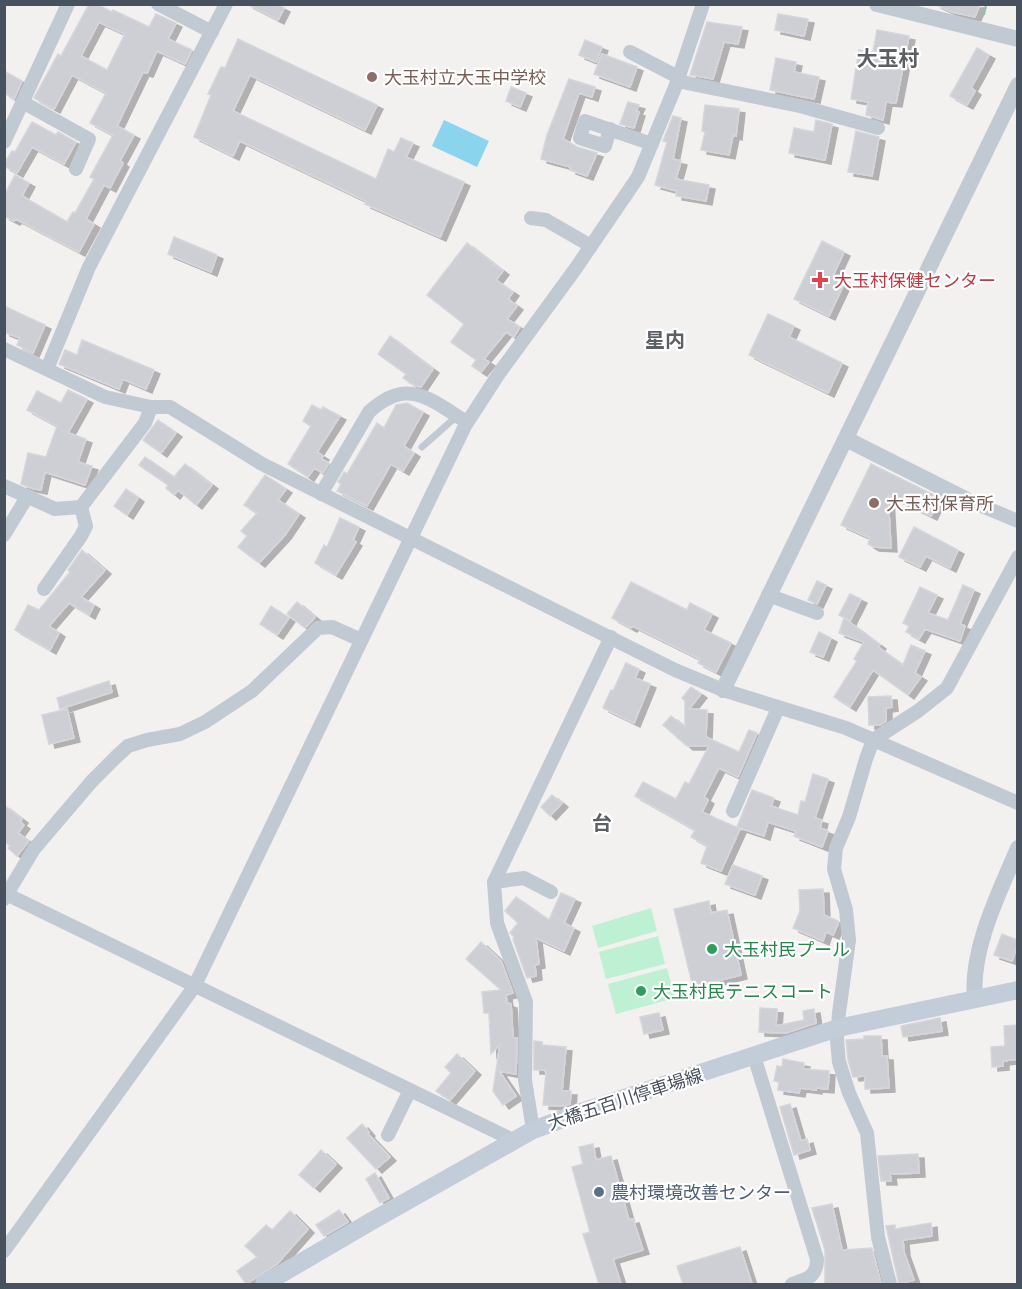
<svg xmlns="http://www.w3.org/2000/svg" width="1022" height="1289" font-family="Inter,'Noto Sans JP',sans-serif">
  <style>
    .green { fill: #bef0d4 }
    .water { fill: #8bd4ee }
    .building { fill: #cdcfd5; stroke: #d4d6dc; stroke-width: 1.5; fill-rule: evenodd; filter: url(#shadow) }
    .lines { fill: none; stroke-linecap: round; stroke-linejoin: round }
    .path { stroke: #76cfa7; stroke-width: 2; stroke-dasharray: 4.5 3; stroke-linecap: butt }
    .service { stroke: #c1cad2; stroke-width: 7 }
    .minor { stroke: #c1cad2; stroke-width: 14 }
    .tertiary { stroke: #c1cad2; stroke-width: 16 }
    .secondary { stroke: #c3ccd9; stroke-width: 18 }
    .education-dot { fill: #8d6e63; stroke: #fff; stroke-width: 2 }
    .health-dot { fill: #e0444e; stroke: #fff; stroke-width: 2 }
    .leisure-dot { fill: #2e9e5b; stroke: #fff; stroke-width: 2 }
    .service-dot { fill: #5c6f8a; stroke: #fff; stroke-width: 2 }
    .labels { text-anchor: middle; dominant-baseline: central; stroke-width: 4.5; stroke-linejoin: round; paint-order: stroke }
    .education-label { font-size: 18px; fill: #785e54; stroke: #fff; text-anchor: start }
    .health-label { font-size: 18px; fill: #be3a42; stroke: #fff; text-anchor: start }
    .leisure-label { font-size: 18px; fill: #27864d; stroke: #fff; text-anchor: start }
    .street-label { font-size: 18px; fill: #48525e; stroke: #fff }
    .service-label { font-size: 18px; fill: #4e5e75; stroke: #fff; text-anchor: start }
    .neighbourhood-label { font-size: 20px; font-weight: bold; fill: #5c6065; stroke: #fff }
    .quarter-label { font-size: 21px; font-weight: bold; fill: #5c6065; stroke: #fff }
  </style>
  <defs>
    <filter id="shadow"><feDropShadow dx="6" dy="4" stdDeviation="0" flood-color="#0004"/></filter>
  </defs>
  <rect width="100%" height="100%" fill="#f3f0f0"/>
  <g class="green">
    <path d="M651,908L657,931L598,948L592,926Z"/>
    <path d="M658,936L665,964L606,979L599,952Z"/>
    <path d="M667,968L675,998L616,1014L608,984Z"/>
  </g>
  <path class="water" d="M444,120L489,141L477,167L432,146Z"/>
  <g class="building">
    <path d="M89,4H96L112,12L113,10L149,27L156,14L176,23L168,39L192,50L185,64L157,51L147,73L143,72L117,126L134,135L120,161L123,163L110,188L104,185L86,219L94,224L79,252L16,219L14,221L4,216V196L15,175L29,183L22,196L67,222L73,212L75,213L94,179L90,177L113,135L90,123L106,93L72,75L54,109L34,98L58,54L61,56ZM99,22L125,34L107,70L81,56Z"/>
    <path d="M247,4H276L284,8L278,20Z"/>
    <path d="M935,4H980L975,17L952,12Z"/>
    <path d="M778,14L808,19L804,36L775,30Z"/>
    <path d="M707,22L742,27L738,44L724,42L713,79L690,75Z"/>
    <path d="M877,30L909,36L896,103L886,102L883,120L866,115L868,102L851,99L859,50L873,52Z"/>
    <path d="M238,39L377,105L365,130L250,75L233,111L376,179L388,149L394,152L401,138L413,143L406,157L464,182L440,237L365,204L366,201L240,141L233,156L194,137L211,95L208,94L221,67L225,68Z"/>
    <path d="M585,40L602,47L596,62L579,55Z"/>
    <path d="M977,48L989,55L971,88L975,91L967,105L950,96Z"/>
    <path d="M602,54L637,67L630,87L594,74Z"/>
    <path d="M776,58L796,62L794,72L819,77L814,99L770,90Z"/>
    <path d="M4,71L22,81L14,99L4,93Z"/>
    <path d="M569,79L595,87L592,97L579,93L563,139L577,147L597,153L587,176L570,170L571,167L541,159L547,135Z"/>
    <path d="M511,87L526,93L520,107L506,101Z"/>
    <path d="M628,102L639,105L636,111L639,112L634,128L620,124Z"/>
    <path d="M705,105L739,109L736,136L733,135L729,155L701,150L705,132L702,131Z"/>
    <path d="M673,116L681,118L673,159L681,161L676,179L709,185L706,201L676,196L677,191L655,185L667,142L663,141Z"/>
    <path d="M816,120L832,124L825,160L789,153L794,128L814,132Z"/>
    <path d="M32,122L56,135L58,132L76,142L64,164L32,147L17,173L4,166V164L12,151L15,152Z"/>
    <path d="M856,131L879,137L872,176L848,172Z"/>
    <path d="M174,237L217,255L211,272L168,254Z"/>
    <path d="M822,241L844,252L832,278L844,284L829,316L794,299Z"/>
    <path d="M467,243L503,271L496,280L513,292L508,299L517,306L507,319L520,327L514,337L506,332L484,359L489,362L481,372L472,366L476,360L451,342L464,324L427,295Z"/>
    <path d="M4,306L45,325L33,353L17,345L20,338L4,332Z"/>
    <path d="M768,314L794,326L789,337L842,363L828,393L749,355Z"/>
    <path d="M390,336L433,369L421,387L414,385L403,378L406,374L378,354Z"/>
    <path d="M82,340L154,370L146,389L123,379L119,389L59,364L65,350L77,355Z"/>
    <path d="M68,390L87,399L68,433L86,439L78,462L92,466L85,485L45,472L41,490L31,488L21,484L28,453L46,457L57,426L27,410L37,391L61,403Z"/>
    <path d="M407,403L423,412L404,446L414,453L403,471L391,464L367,506L337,491L341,484L338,482L344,472L347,474L377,423L384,428L396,405Z"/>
    <path d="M312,405L321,410L323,407L340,416L317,452L323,456L321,459L329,463L323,473L314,468L308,477L288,464L311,426L303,421Z"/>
    <path d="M158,420L176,433L161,453L143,440Z"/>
    <path d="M145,457L174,477L185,464L212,485L196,505L178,490L174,495L166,488L168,485L139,465Z"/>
    <path d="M871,464L940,498L931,516L888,495L891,548L873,547L868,544L870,538L841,525Z"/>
    <path d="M265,475L286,489L278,500L299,514L285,535L259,563L238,547L247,536L241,531L257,513L244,505Z"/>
    <path d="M126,489L138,498L127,515L114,506Z"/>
    <path d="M340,518L359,527L353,540L356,542L336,575L315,563L324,545L327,547Z"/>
    <path d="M914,527L958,550L950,568L926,556L920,567L899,557Z"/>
    <path d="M82,550L105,570L81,597L94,605L89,615L69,603L49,626L59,633L50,650L15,630L28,605L39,610L70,572L68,570Z"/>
    <path d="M817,581L826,585L817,604L808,600Z"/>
    <path d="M631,582L687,610L690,603L712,614L704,630L731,643L716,672L698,663L700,659L633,626L631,628L612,618Z"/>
    <path d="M963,585L974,590L960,624L965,626L960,641L925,629L919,639L906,632L909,626L903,623L920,587L937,595L928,613L948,620Z"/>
    <path d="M850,594L861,599L850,621L839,615Z"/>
    <path d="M297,602L315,617L305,628L287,614Z"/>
    <path d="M271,606L289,618L277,635L260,624Z"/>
    <path d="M844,618L880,645L878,647L903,665L911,645L925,651L915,673L921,677L908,695L873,670L850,707L834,697L857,661L854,659L864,642L839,633Z"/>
    <path d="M819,632L831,638L823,657L810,652Z"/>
    <path d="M626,663L639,669L635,678L650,684L634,723L603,708L611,690L613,691Z"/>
    <path d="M109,681L112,692L60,709L57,698Z"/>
    <path d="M691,687L701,694L689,709L707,710L706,737L739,752L749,730L757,733L738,777L719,768L704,797L708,800L702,812L740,829L721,871L701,863L707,846L691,837L695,830L635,796L643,782L676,799L685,782L689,784L709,746H687L663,725L671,716L685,727V701L682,698Z"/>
    <path d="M891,696L892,707L886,708V721L880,725H869L868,697Z"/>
    <path d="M67,709L74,738L49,744L42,715Z"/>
    <path d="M813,774L828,779L815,818L822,820L820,828L828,831L822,847L794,836L796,831L768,822L764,836L737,827L752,790L774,798L771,806L798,815L801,801L805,802Z"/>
    <path d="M552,795L562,803L550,816L541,807Z"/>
    <path d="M4,805L22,819L20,822L24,825L18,833L29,841L17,856L8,848L10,846L4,841Z"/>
    <path d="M733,865L762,876L755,895L725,884Z"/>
    <path d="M823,889L824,915L838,921V924L833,935L826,932L823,941L793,928L800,911L799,890Z"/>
    <path d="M561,893L575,899L564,923L574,928L564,951L536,938L539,964L535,965L536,976L527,978L513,939L514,937L510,933L518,923L505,911L516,897L549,920Z"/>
    <path d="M709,901L711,913L727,910L741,975L693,987L674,909Z"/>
    <path d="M1002,934L1017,940V946L1012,961L994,955Z"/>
    <path d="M481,942L501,961L513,993L506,995L507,1003L511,1004L513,1038H517L516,1074L499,1071L516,1096L503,1105L493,1091L500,1044L491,1054L489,1013H484L482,992L501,990L466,959Z"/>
    <path d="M760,1008L777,1009L776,1026L804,1020L803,1011L814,1009L816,1023L786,1033L759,1032Z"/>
    <path d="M659,1013L663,1030L644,1034L640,1017Z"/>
    <path d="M940,1018L942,1031L903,1037L901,1026Z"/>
    <path d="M1017,1025V1059L1003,1061V1066L992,1067L991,1047L1005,1046L1004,1026Z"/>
    <path d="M864,1036H881L882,1056H887L889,1088L865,1089V1076L853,1077L848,1060L846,1040L864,1039Z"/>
    <path d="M534,1041L542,1042V1045L566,1047L562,1091H571L570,1104L564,1106L543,1105L546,1073L545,1070H534Z"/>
    <path d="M457,1054L475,1071L450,1100L436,1091L451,1073L445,1067Z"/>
    <path d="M783,1059L804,1063L803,1069L829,1071L828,1089L816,1088V1090L800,1088L799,1093L778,1090L779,1082L774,1081L777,1066L782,1067Z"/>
    <path d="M790,1104L801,1141L807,1139L810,1150L794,1155L780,1107Z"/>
    <path d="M362,1124L369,1132L368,1134L390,1157L376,1169L347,1138Z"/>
    <path d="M593,1144L596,1160L611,1156L629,1220L633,1219L643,1250L613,1259L621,1284H599L583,1234L590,1232L572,1167L583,1164L579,1147Z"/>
    <path d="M321,1150L336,1164L314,1188L299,1175Z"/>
    <path d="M918,1154L919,1173L890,1174L891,1181H881L878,1156Z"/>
    <path d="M375,1173L389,1198L380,1203L366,1179Z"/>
    <path d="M832,1204L842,1250L872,1248L881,1284H825V1250L812,1208Z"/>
    <path d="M339,1210L348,1222L324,1236L316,1225Z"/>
    <path d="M290,1211L308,1229L277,1264L246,1284L237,1271L257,1257L245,1246L266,1225L272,1230Z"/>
    <path d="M931,1223L932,1236L903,1240L904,1252L914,1280L899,1284L886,1226L895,1225V1229Z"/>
    <path d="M740,1247L752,1284H683L677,1266Z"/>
  </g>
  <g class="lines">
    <path class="path" d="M984,15L986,4"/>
    <path class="service" d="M422,447L457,416"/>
    <g class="minor">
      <path d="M158,4L212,32"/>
      <path d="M630,52L678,77"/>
      <path d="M677,81L800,106L878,128"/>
      <path d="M24,103L89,139L76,169"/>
      <path d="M610,129L605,146L580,138L585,121L652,144"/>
      <path d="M4,142L68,4"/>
      <path d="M531,218L546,220L591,246"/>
      <path d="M4,349L105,397L151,407H170L262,464L675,670L723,690L846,728L1018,803"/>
      <path d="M47,369L89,267L226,4"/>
      <path d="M4,486L55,509L81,507L145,423L151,407"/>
      <path d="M321,494L369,412C408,376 430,400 467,422"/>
      <path d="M965,499L1018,521"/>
      <path d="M4,535L27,497"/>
      <path d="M44,589L81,536L86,526L81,507"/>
      <path d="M768,595L817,613"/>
      <path d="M733,811L778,708"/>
      <path d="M494,882L524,878L551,892"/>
      <path d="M4,893L515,1141"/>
      <path d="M4,899L34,849L92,781L116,757L128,746L147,740L180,734L205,722L252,691L318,628L332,627L361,640"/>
      <path d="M754,1056L817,1259C817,1278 806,1279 792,1284"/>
      <path d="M533,1130L525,1080L526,1002L497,923L494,882L611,637"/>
      <path d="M388,1135L410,1090"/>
      <path d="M4,1251L194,987L465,426L500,372L576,268L638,177L676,85L703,4"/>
      <path d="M890,1284L878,1237L867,1133L849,1093L839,1062L837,1040L839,1013L849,940L846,910L834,869L836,848L849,817L866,759L873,740L918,711L947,688L1018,557"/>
    </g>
    <g class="tertiary">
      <path d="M877,4L1018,39"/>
      <path d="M846,439L965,499"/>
      <path d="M723,690L1018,85"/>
      <path d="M975,999C970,950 999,893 1018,848"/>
    </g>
    <path class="secondary" d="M264,1284L370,1222L533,1130L581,1112L838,1028L1018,990"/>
  </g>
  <g class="education-dot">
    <circle cx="372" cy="77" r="6"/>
    <circle cx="874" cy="503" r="6"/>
  </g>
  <path class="health-dot" d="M817 271h6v6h6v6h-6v6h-6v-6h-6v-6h6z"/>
  <g class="leisure-dot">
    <circle cx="712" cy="949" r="6"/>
    <circle cx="641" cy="991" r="6"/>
  </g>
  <circle class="service-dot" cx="599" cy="1192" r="6"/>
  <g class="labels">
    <g class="education-label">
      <text x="384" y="77">大玉村立大玉中学校</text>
      <text x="886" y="503">大玉村保育所</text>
    </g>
    <g class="health-label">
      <text x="834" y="280">大玉村保健センター</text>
    </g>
    <g class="leisure-label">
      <text x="724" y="949">大玉村民プール</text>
      <text x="653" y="991">大玉村民テニスコート</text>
    </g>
    <g class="street-label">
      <text transform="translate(625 1099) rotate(-18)">大橋五百川停車場線</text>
    </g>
    <g class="service-label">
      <text x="611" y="1192">農村環境改善センター</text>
    </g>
    <g class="neighbourhood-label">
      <text x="665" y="340">星内</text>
      <text x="602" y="823">台</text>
    </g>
    <g class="quarter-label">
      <text x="888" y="58">大玉村</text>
    </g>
  </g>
  <rect width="1022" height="1289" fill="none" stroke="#48525e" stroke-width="12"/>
</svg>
